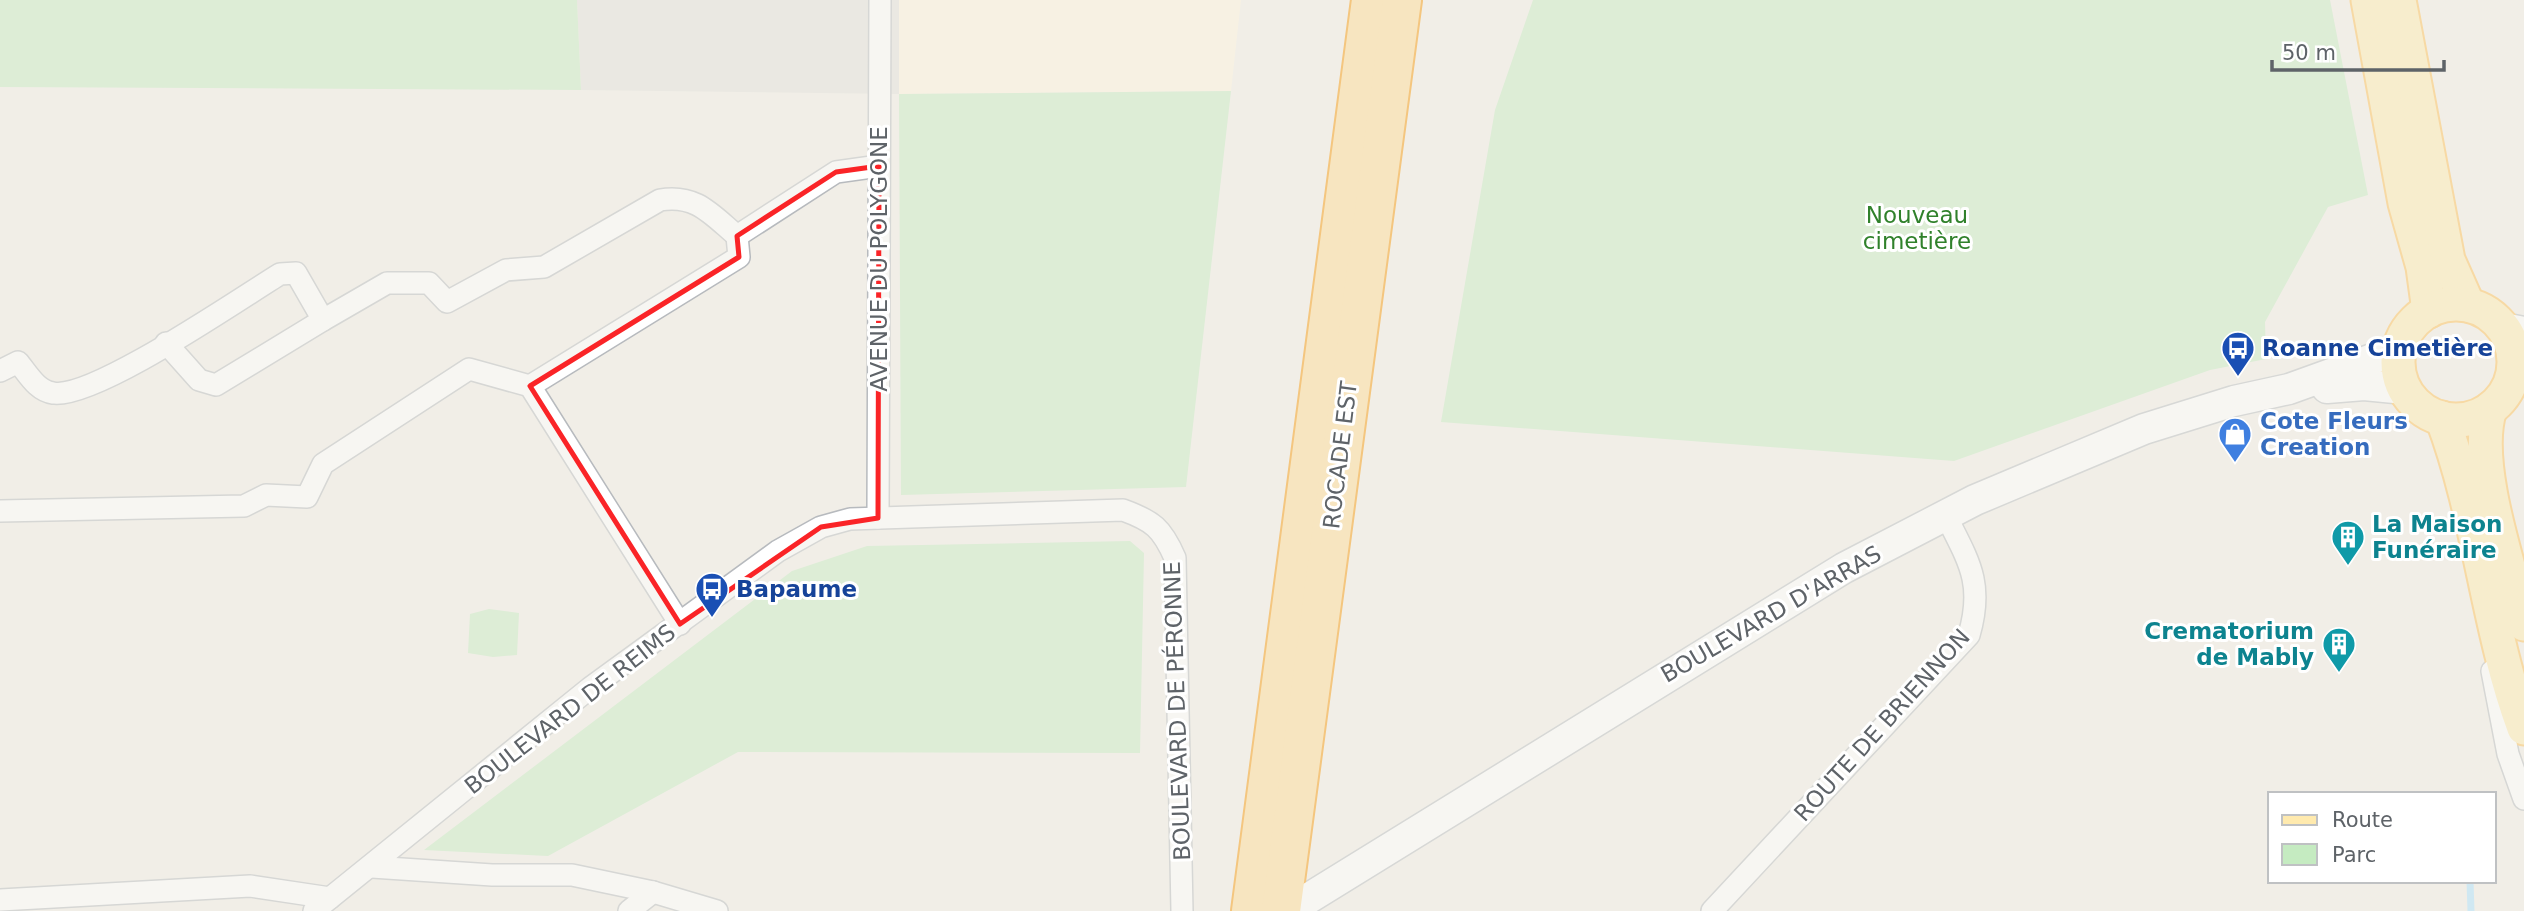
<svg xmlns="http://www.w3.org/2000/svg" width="2524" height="911" font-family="'DejaVu Sans',sans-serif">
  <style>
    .commercial { fill: #fff4de }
    .industrial { fill: #e2e0db }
    .green { fill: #c5ebc1 }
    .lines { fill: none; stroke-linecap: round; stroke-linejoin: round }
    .stream { stroke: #a9e1ff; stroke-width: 7 }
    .street-casing { stroke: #b7babe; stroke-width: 24 }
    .secondary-casing { stroke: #b8bcc1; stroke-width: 33 }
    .primary-casing { stroke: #ffbf52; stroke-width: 37 }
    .highway-casing { stroke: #f89400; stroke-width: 42 }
    .street { stroke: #fff; stroke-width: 21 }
    .secondary { stroke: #fff; stroke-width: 30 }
    .primary { stroke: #ffeaae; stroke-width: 33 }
    .highway { stroke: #ffd990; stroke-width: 38 }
    .marked { fill: none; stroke: #fa2427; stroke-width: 5; stroke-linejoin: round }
    .labels { text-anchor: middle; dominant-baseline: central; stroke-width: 6; stroke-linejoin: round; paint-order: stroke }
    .park-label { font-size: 23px; fill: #30812b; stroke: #fff }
    .street-label { font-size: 23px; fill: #5e6368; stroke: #fff }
    .transit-label { font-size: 23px; font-weight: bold; fill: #164399; stroke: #fff; text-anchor: start }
    .shop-label { font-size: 23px; font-weight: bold; fill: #366cbe; stroke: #fff; text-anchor: start }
    .culture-label { font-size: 23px; font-weight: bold; fill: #0d838f; stroke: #fff; text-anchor: start }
  </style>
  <rect width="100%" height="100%" fill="#f1eee7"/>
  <path class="commercial" d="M899,0H1241L1231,91L899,94Z"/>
  <path class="industrial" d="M577,0H899V94L581,90Z"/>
  <g class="green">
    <path d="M0,0H577L581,90L0,87Z"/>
    <path d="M1533,0H2330L2368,195L2328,207L2265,322L2266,359L2210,370L1954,461L1441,422L1495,110Z"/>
    <path d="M1231,91L1186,487L901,495L899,94Z"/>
    <path d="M1130,541L1144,553L1140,753L738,752L548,856L424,850L792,571L867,546Z"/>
    <path d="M489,609L519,613L517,655L493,657L468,653L470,614Z"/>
  </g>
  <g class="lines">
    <path class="stream" d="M2470,881L2471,911"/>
    <defs>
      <g id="street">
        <path d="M166,343L199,380L216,385L323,320"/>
        <path d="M0,371L18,362C28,374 37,391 53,393C93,400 239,299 280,274L296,273L323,320L387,283H429L447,302L506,270L544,267L660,200C696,194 711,214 737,236L836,172L879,166"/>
        <path d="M530,386L739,257L737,236"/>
        <path d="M0,511L244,506L266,495L307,497L323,464L469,369L530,386L680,624"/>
        <path d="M878,518L880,0"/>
        <path d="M2492,671L2508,754L2524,799"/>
        <path d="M372,867L492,875H572L653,892L717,911"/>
        <path d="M0,900L250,886L330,898"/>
        <path d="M314,911L590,688L778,551L821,527L850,519L1123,510C1153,521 1162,528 1175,558L1182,911"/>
        <path d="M629,911L653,892"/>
        <path d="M1712,911L1969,635C1984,583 1969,562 1946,516"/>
      </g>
      <g id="secondary">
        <path d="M2503,328L2524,332"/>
        <path d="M2513,375L2524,369"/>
        <path d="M2327,388L2364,385L2405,389"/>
        <path d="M1288,911L1844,568L1975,500L2144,429L2234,401L2289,389L2400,349"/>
      </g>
      <g id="primary">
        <path d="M2368,0L2405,203L2423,267L2429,311"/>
        <path d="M2399,0L2448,260L2468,305"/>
        <circle cx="2456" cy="362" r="58"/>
        <path d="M2490,409C2472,463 2510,568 2524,624"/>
        <path d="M2442,418C2480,518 2487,628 2524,728"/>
      </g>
      <g id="highway">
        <path d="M1251,911L1371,0"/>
        <path d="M1281,911L1402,0"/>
      </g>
    </defs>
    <use href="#street" class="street-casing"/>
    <use href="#secondary" class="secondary-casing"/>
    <use href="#primary" class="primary-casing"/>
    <use href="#highway" class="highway-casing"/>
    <use href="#street" class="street"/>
    <use href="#secondary" class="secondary"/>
    <use href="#primary" class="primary"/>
    <use href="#highway" class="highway"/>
  </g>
  <path d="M0 0H2524V911H0ZM879,166L878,518L821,527L680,624L530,386L739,257L737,236L836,172Z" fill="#f1eee7" fill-opacity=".55" fill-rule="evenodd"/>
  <path class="marked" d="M879,166L878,518L821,527L680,624L530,386L739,257L737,236L836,172Z"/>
  <defs>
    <symbol id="bus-pin" viewBox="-11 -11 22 30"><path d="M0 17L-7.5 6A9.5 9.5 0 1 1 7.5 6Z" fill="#1a4fb4" stroke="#fff"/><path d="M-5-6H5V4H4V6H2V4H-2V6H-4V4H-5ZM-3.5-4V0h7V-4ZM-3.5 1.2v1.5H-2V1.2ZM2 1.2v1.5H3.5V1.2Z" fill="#fff"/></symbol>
    <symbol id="shop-pin" viewBox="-11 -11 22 30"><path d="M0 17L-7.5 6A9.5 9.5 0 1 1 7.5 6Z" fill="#3f7fe0" stroke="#fff"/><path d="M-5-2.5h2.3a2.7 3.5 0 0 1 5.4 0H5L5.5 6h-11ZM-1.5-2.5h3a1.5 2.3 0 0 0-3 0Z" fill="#fff"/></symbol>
    <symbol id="building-pin" viewBox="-11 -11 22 30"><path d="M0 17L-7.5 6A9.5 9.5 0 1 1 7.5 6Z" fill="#0f9aa8" stroke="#fff"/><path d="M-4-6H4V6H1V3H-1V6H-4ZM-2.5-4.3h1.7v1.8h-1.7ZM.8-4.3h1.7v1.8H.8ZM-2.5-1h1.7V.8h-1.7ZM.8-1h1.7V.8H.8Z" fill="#fff"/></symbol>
  </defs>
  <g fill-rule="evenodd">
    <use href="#bus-pin" x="2219" y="329" width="38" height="52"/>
    <use href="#shop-pin" x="2216" y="415" width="38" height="52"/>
    <use href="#building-pin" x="2329" y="518" width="38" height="52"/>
    <use href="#bus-pin" x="693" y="570" width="38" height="52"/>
    <use href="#building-pin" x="2320" y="625" width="38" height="52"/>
  </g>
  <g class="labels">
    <g class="park-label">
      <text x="1917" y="215">Nouveau<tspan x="1917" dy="26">cimetière</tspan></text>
    </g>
    <g class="street-label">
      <text transform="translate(879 259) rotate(-90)">AVENUE DU POLYGONE</text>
      <text transform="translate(1340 455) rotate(-83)">ROCADE EST</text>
      <text transform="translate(1771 614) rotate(-30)">BOULEVARD D'ARRAS</text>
      <text transform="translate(570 709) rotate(-38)">BOULEVARD DE REIMS</text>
      <text transform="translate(1177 711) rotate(-92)">BOULEVARD DE PÉRONNE</text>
      <text transform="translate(1882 725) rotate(-48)">ROUTE DE BRIENNON</text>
    </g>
    <g class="transit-label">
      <text x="2262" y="348">Roanne Cimetière</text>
      <text x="736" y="589">Bapaume</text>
    </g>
    <g class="shop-label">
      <text x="2260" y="421">Cote Fleurs<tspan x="2260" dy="26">Creation</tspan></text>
    </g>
    <g class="culture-label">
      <text x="2372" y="524">La Maison<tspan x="2372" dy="26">Funéraire</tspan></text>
      <text x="2314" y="631" text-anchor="end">Crematorium<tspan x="2314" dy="26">de Mably</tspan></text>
    </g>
  </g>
  <rect x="2268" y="792" width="228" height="91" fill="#ffffff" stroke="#bfc1c3" stroke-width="2"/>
  <rect x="2282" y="815" width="35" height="10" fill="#ffeaae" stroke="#bfc1c3" stroke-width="2"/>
  <text x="2332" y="827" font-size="21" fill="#5e6368">Route</text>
  <rect x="2282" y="844" width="35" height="21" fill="#c5ebc1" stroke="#bfc1c3" stroke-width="2"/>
  <text x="2332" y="862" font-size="21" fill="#5e6368">Parc</text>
  <path d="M2272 60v10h172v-10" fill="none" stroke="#5e6368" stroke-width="3.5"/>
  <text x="2282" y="60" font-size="21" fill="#5e6368" stroke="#ffffff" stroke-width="5" paint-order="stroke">50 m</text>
</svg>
